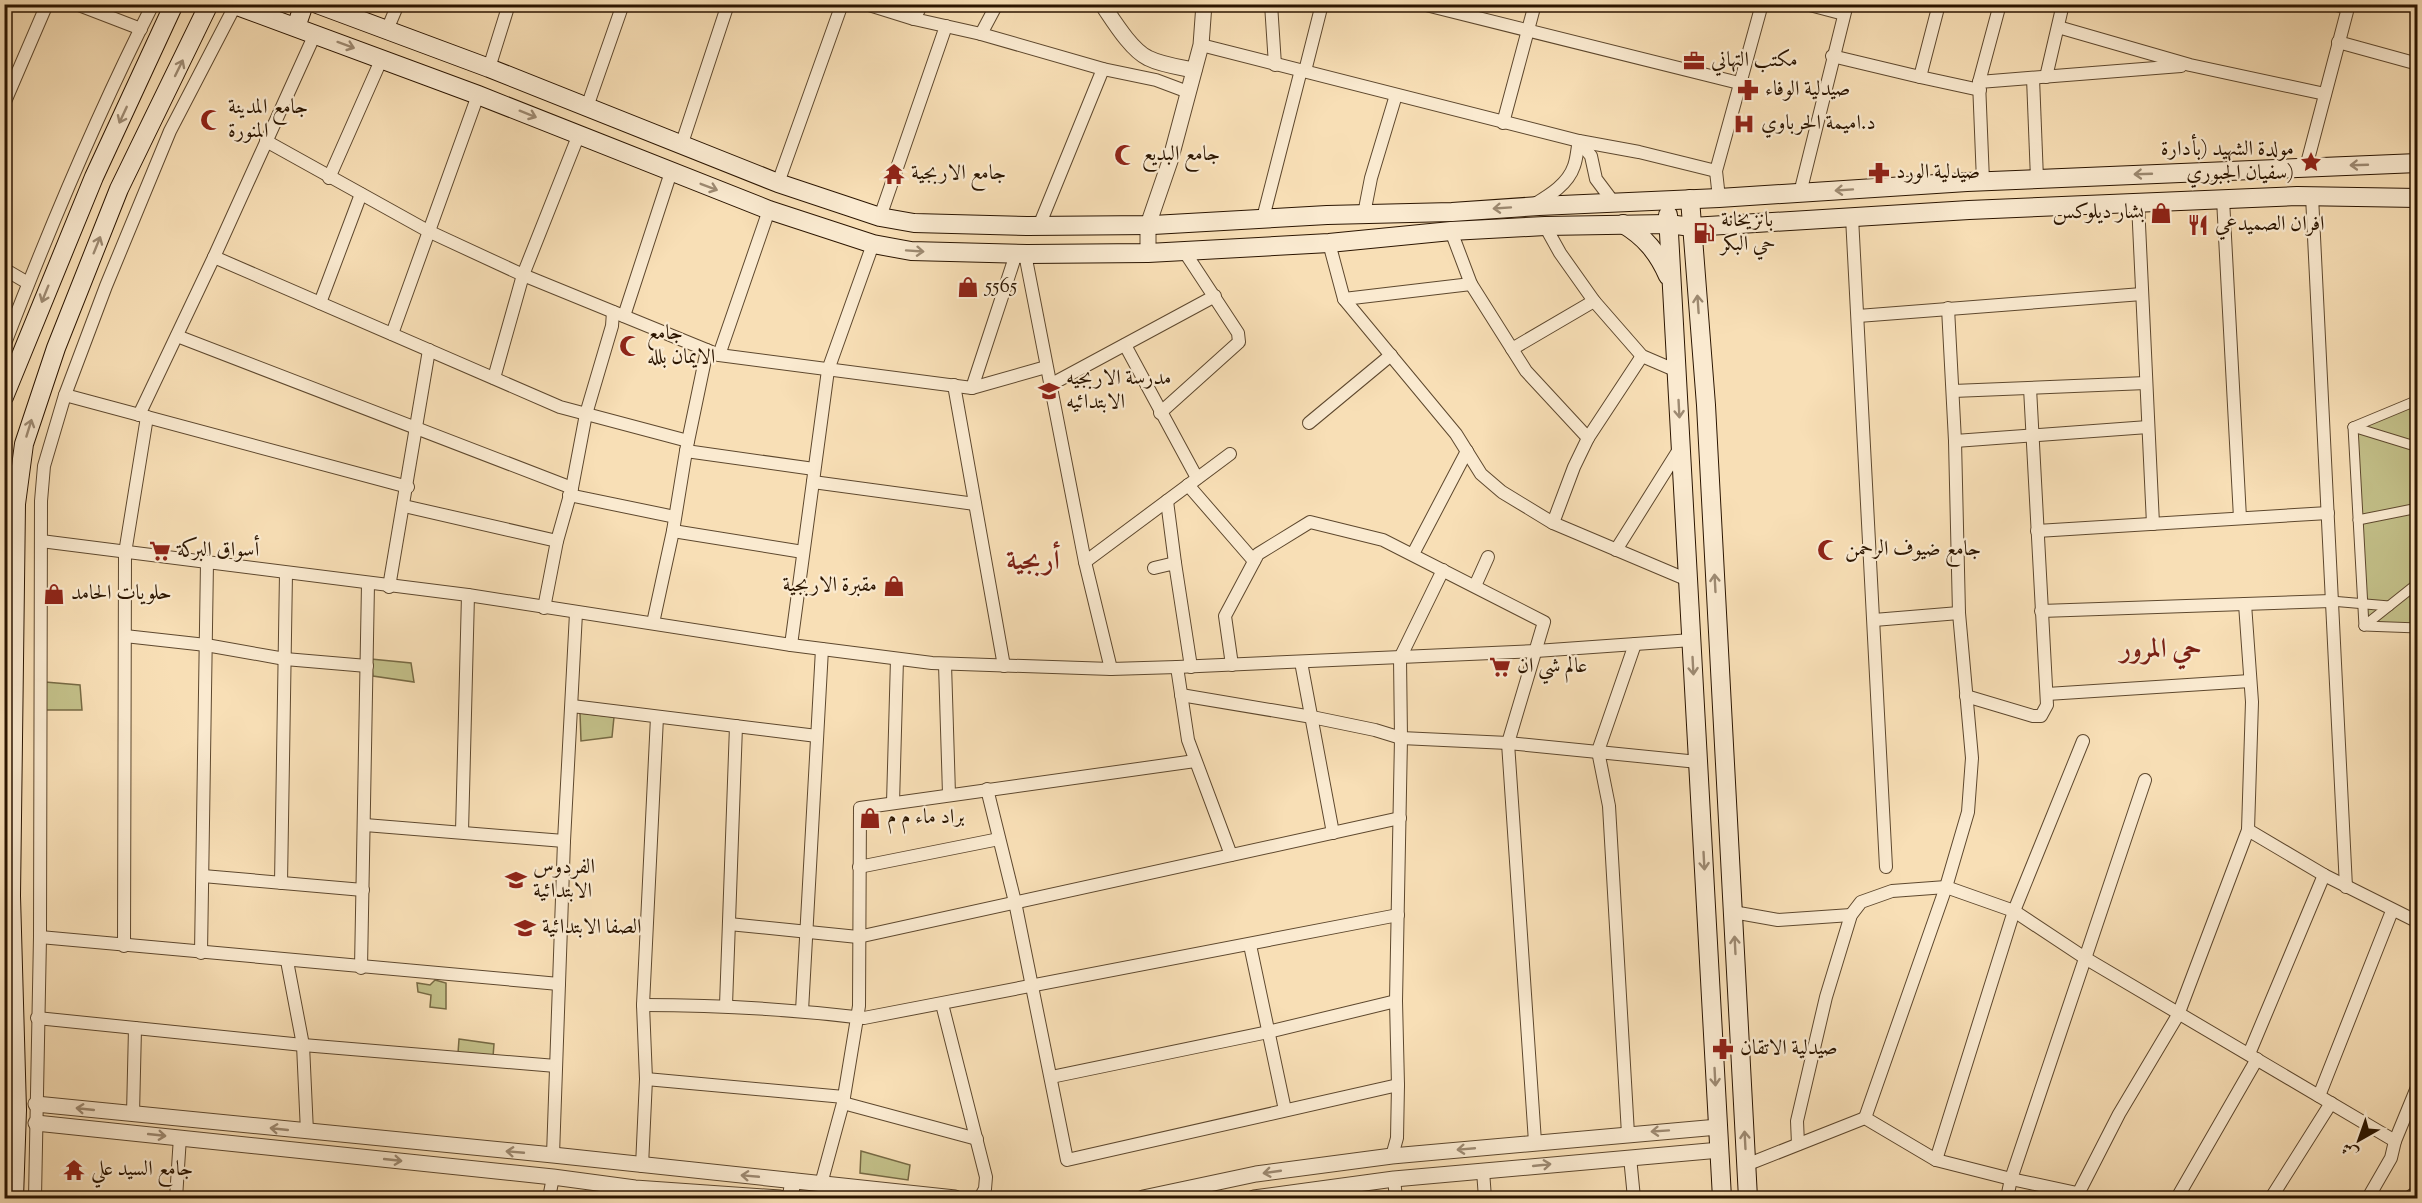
<svg xmlns="http://www.w3.org/2000/svg" width="2422" height="1203" font-family="'Sorts Mill Goudy',Amiri,serif">
  <style>
    .green { fill: #c3c089; stroke: #776a44; stroke-width: 1.5 }
    .lines { fill: none; stroke-linecap: round; stroke-linejoin: round }
    .pedestrian-casing { stroke: #5e482e; stroke-width: 11 }
    .minor-casing { stroke: #5e482e; stroke-width: 14 }
    .tertiary-casing { stroke: #5e482e; stroke-width: 17 }
    .secondary-casing { stroke: #2b1500; stroke-width: 20 }
    .pedestrian { stroke: #faead0; stroke-width: 9 }
    .minor { stroke: #faead0; stroke-width: 12 }
    .tertiary { stroke: #faead0; stroke-width: 15 }
    .secondary { stroke: #faead0; stroke-width: 18 }
    .oneway { stroke: #9d8a72 }
    .labels { text-anchor: middle; dominant-baseline: central; stroke-width: 4.5; stroke-linejoin: round; paint-order: stroke }
    .poi-label { font-size: 21px; fill: #2b1500; stroke: #faead0; text-anchor: start }
    .district-label { font-size: 27px; font-weight: bold; fill: #7a1f14; stroke: #faead0 }
  </style>
  <rect width="100%" height="100%" fill="#f8dfb6"/>
  <filter id="stains"><feTurbulence type="fractalNoise" baseFrequency=".00333" numOctaves="4"/><feColorMatrix values="0 0 0 0 .2 0 0 0 0 .09 0 0 0 0 .02 0 0 0 .5 -.17"/></filter>
  <radialGradient id="worn" r=".72"><stop offset=".6" stop-color="#630" stop-opacity="0"/><stop offset="1" stop-color="#630" stop-opacity=".3"/></radialGradient>
  <g class="green">
    <path d="M2417,396V630L2361,628L2350,426Z"/>
    <path d="M371,659L411,663L414,682L373,676Z"/>
    <path d="M45,682L80,685L82,710H46Z"/>
    <path d="M580,713L614,717L612,737L581,741Z"/>
    <path d="M435,980L446,983V1009L430,1007L431,995L418,992L417,983L430,985Z"/>
    <path d="M459,1039L494,1044L493,1057L458,1053Z"/>
    <path d="M861,1151L910,1165L908,1180L860,1173Z"/>
  </g>
  <g class="lines">
    <defs>
      <g id="pedestrian">
        <path d="M2353,427L2364,626"/>
        <path d="M2353,427L2418,400"/>
        <path d="M2353,427L2418,447"/>
        <path d="M2358,520L2418,508"/>
        <path d="M2331,601L2389,606"/>
        <path d="M2364,626L2418,583"/>
        <path d="M2364,626L2418,628"/>
      </g>
      <g id="minor">
        <path d="M76,4L141,29"/>
        <path d="M866,4L914,19L981,34L1103,69L1156,80L1188,92"/>
        <path d="M1271,4L1275,65"/>
        <path d="M1422,4L1739,83"/>
        <path d="M1806,4L1844,14"/>
        <path d="M2333,4L2348,8"/>
        <path d="M914,19L922,4"/>
        <path d="M2058,27L2190,65L2325,94"/>
        <path d="M387,30L398,4"/>
        <path d="M981,34L997,4"/>
        <path d="M2338,42L2418,64"/>
        <path d="M1201,45L1579,141L1591,156L1596,179L1614,203"/>
        <path d="M1832,56L1920,77L1939,4"/>
        <path d="M489,68L509,4"/>
        <path d="M1305,71L1322,4"/>
        <path d="M1920,77L1980,90"/>
        <path d="M2046,77L2063,4"/>
        <path d="M2033,78L2037,179"/>
        <path d="M1979,82L2181,66"/>
        <path d="M4,104L47,4"/>
        <path d="M587,107L623,4"/>
        <path d="M1503,123L1535,4"/>
        <path d="M266,141L428,231L523,275L719,355L972,388L1046,367"/>
        <path d="M681,146L728,4"/>
        <path d="M2306,167L2349,4"/>
        <path d="M329,178L382,58"/>
        <path d="M1983,181L1979,82L2000,4"/>
        <path d="M778,183L842,4"/>
        <path d="M1800,193L1847,4"/>
        <path d="M2312,196L2346,887"/>
        <path d="M1719,198L1716,171L1762,4"/>
        <path d="M2223,199L2240,518"/>
        <path d="M2138,203L2153,524"/>
        <path d="M1535,204C1550,195 1568,184 1574,166C1577,158 1577,149 1579,141L1639,152L1716,171"/>
        <path d="M1364,214L1371,178L1396,95"/>
        <path d="M880,217L946,26"/>
        <path d="M1852,217L1886,867"/>
        <path d="M1263,218L1301,70"/>
        <path d="M1039,226L1103,69"/>
        <path d="M1545,226L1560,253L1594,301L1642,356L1677,371"/>
        <path d="M1451,231L1471,284L1526,371L1588,438"/>
        <path d="M1329,243L1344,299L1456,434L1481,474L1502,492L1553,523L1688,580"/>
        <path d="M1025,254L1085,562L1111,669"/>
        <path d="M214,257L560,407L688,441"/>
        <path d="M4,269L28,283"/>
        <path d="M1344,299L1471,284"/>
        <path d="M320,303L361,194"/>
        <path d="M624,316L671,172"/>
        <path d="M1858,316L2142,294"/>
        <path d="M392,334L478,95"/>
        <path d="M177,336L572,488"/>
        <path d="M1125,345L1197,478"/>
        <path d="M4,346C49,229 96,116 153,4"/>
        <path d="M1512,349L1594,301"/>
        <path d="M719,355L769,210"/>
        <path d="M494,378L523,275L579,134"/>
        <path d="M954,385L1004,666"/>
        <path d="M1050,385L1215,296"/>
        <path d="M972,388L1016,254"/>
        <path d="M1953,391L2146,383"/>
        <path d="M65,395L408,487"/>
        <path d="M1160,413L1239,342L1238,333L1184,251"/>
        <path d="M139,415L214,257L315,34"/>
        <path d="M1309,423L1391,355"/>
        <path d="M1955,441L2148,427"/>
        <path d="M686,451L814,469"/>
        <path d="M813,482L975,504"/>
        <path d="M1188,485L1254,561"/>
        <path d="M569,495L675,517"/>
        <path d="M1167,501L1175,563"/>
        <path d="M404,506L557,541"/>
        <path d="M1553,523L1574,467L1588,438L1642,356"/>
        <path d="M673,531L803,552"/>
        <path d="M2037,531L2328,513"/>
        <path d="M41,541L468,595L791,645L932,663L1111,669L1177,667L1536,651L1692,640"/>
        <path d="M1616,550L1680,448"/>
        <path d="M1413,554L1467,451"/>
        <path d="M1085,562L1230,454"/>
        <path d="M1154,568L1175,563L1191,667"/>
        <path d="M1475,586L1488,557"/>
        <path d="M389,587L429,350"/>
        <path d="M544,608L557,541L572,488L586,414L612,326L613,312"/>
        <path d="M2041,611L2331,601"/>
        <path d="M1874,620L1959,613"/>
        <path d="M653,623L673,531L686,451L707,350"/>
        <path d="M125,636L206,645L285,659L367,666"/>
        <path d="M791,645L828,370L873,244"/>
        <path d="M1301,662L1333,833"/>
        <path d="M945,664L949,794"/>
        <path d="M1232,665L1225,616L1258,554L1310,522L1383,540L1544,622L1508,743L1535,1142"/>
        <path d="M1177,667L1188,740L1231,855"/>
        <path d="M2047,694L2250,681"/>
        <path d="M1181,695L1312,717L1375,730L1401,738L1508,743L1698,762"/>
        <path d="M1966,696L2033,716H2041L2047,705L2030,388"/>
        <path d="M572,706L817,736"/>
        <path d="M987,789L1015,902L1067,1160L1398,1085"/>
        <path d="M893,803L897,659"/>
        <path d="M365,825L564,841"/>
        <path d="M2248,830L2324,875L2418,922"/>
        <path d="M462,832L468,595"/>
        <path d="M859,867L999,839"/>
        <path d="M203,876L363,890"/>
        <path d="M281,883L286,573"/>
        <path d="M1733,912L1778,920L1851,915"/>
        <path d="M729,924L858,937L1400,818"/>
        <path d="M40,937L559,984"/>
        <path d="M1250,945L1285,1110"/>
        <path d="M124,946L125,553L147,417"/>
        <path d="M201,953L207,562"/>
        <path d="M287,961L303,1045L307,1132"/>
        <path d="M361,968L368,584"/>
        <path d="M942,1004L986,1177L985,1189L980,1198"/>
        <path d="M643,1005C718,1005 790,1009 864,1018L1398,915"/>
        <path d="M726,1005L736,726"/>
        <path d="M802,1011L822,649"/>
        <path d="M37,1018L303,1045L556,1066"/>
        <path d="M2249,1054L2324,875"/>
        <path d="M1051,1077L1268,1032L1396,1001"/>
        <path d="M646,1079L844,1097"/>
        <path d="M2319,1096L2392,911"/>
        <path d="M843,1103L977,1139"/>
        <path d="M133,1114L135,1028"/>
        <path d="M1865,1118L1946,887L1968,812L1972,758L1959,613L1955,441L1948,308"/>
        <path d="M1628,1134L1609,806L1598,751L1635,644"/>
        <path d="M1798,1144L1797,1121L1826,997L1851,915L1861,902L1892,891L1946,887L2014,911L2085,958L2395,1141"/>
        <path d="M553,1155L564,841L576,613"/>
        <path d="M1392,1156L1397,1138L1398,1085L1396,1001L1401,738L1400,658L1443,570"/>
        <path d="M1630,1157L1634,1198"/>
        <path d="M1936,1160L2014,911L2083,741"/>
        <path d="M1746,1165L1865,1118L1936,1160L2011,1179L2077,1193"/>
        <path d="M642,1166L646,1079L643,1005L657,717"/>
        <path d="M1483,1171L1485,1198"/>
        <path d="M1394,1179L1396,1198"/>
        <path d="M821,1184L843,1103L859,1006L860,808L1195,761"/>
        <path d="M35,1198L40,937L41,501L44,466L65,395L106,286L170,131L236,4"/>
        <path d="M176,1198L180,1137"/>
        <path d="M549,1198L553,1177"/>
        <path d="M2007,1198L2011,1179L2145,780"/>
        <path d="M2076,1198L2119,1114L2178,1015L2248,830L2252,702L2245,604"/>
        <path d="M2177,1198L2257,1059"/>
        <path d="M2271,1198L2331,1103"/>
        <path d="M2368,1198L2391,1158L2395,1141L2418,1085"/>
      </g>
      <g id="tertiary">
        <path d="M1102,4C1113,20 1131,50 1148,58C1162,65 1179,67 1194,70"/>
        <path d="M1148,253V225L1170,161L1201,45L1204,4"/>
        <path d="M36,1104L553,1155L955,1198"/>
        <path d="M36,1123L553,1177L635,1188L780,1198"/>
        <path d="M790,1198L793,1181"/>
        <path d="M1143,1198L1256,1174L1392,1156L1718,1127"/>
        <path d="M1254,1198L1394,1179L1720,1150"/>
        <path d="M2411,1198L2418,1193"/>
      </g>
      <g id="secondary">
        <path d="M232,4L478,95L769,210L873,244L911,251L1027,254L1148,253L1329,243L1451,231L1545,226L1668,224L1692,227L1969,210L2297,196L2418,198"/>
        <path d="M317,4L489,68L778,183L880,217L914,223L1027,226L1153,225L1327,215L1452,212L1539,206L1719,198L1967,182L2418,163"/>
        <path d="M296,27L304,4"/>
        <path d="M1690,199L1706,405L1748,1198"/>
        <path d="M1668,215L1722,1198"/>
        <path d="M1623,224C1645,237 1658,253 1668,276"/>
        <path d="M4,397L94,177L174,4"/>
        <path d="M14,1198L17,1110L11,896L16,504L24,444L56,348L119,189L209,4"/>
      </g>
    </defs>
    <use href="#pedestrian" class="pedestrian-casing"/>
    <use href="#minor" class="minor-casing"/>
    <use href="#tertiary" class="tertiary-casing"/>
    <use href="#secondary" class="secondary-casing"/>
    <use href="#pedestrian" class="pedestrian"/>
    <use href="#minor" class="minor"/>
    <use href="#tertiary" class="tertiary"/>
    <use href="#secondary" class="secondary"/>
  </g>
  <defs><path id="oneway-shaft" d="M-6 0H5M1.5-3L5.5 0L1.5 3" fill="none" stroke-width="1.6" stroke-linecap="round" stroke-linejoin="round" transform="scale(1.5)"/></defs>
  <g class="oneway">
    <use href="#oneway-shaft" transform="translate(346 45) rotate(20)"/>
    <use href="#oneway-shaft" transform="translate(179 68) rotate(-64)"/>
    <use href="#oneway-shaft" transform="translate(528 114) rotate(22)"/>
    <use href="#oneway-shaft" transform="translate(123 115) rotate(115)"/>
    <use href="#oneway-shaft" transform="translate(2359 165) rotate(178)"/>
    <use href="#oneway-shaft" transform="translate(2143 174) rotate(178)"/>
    <use href="#oneway-shaft" transform="translate(709 187) rotate(21)"/>
    <use href="#oneway-shaft" transform="translate(1844 190) rotate(176)"/>
    <use href="#oneway-shaft" transform="translate(1502 208) rotate(176)"/>
    <use href="#oneway-shaft" transform="translate(97 245) rotate(-68)"/>
    <use href="#oneway-shaft" transform="translate(915 251) rotate(4)"/>
    <use href="#oneway-shaft" transform="translate(45 294) rotate(112)"/>
    <use href="#oneway-shaft" transform="translate(1698 304) rotate(-94)"/>
    <use href="#oneway-shaft" transform="translate(1679 409) rotate(87)"/>
    <use href="#oneway-shaft" transform="translate(29 428) rotate(-73)"/>
    <use href="#oneway-shaft" transform="translate(1715 583) rotate(-93)"/>
    <use href="#oneway-shaft" transform="translate(1693 666) rotate(87)"/>
    <use href="#oneway-shaft" transform="translate(1704 861) rotate(87)"/>
    <use href="#oneway-shaft" transform="translate(1735 945) rotate(-93)"/>
    <use href="#oneway-shaft" transform="translate(1715 1077) rotate(87)"/>
    <use href="#oneway-shaft" transform="translate(85 1109) rotate(-174)"/>
    <use href="#oneway-shaft" transform="translate(279 1129) rotate(-174)"/>
    <use href="#oneway-shaft" transform="translate(1660 1131) rotate(176)"/>
    <use href="#oneway-shaft" transform="translate(157 1135) rotate(6)"/>
    <use href="#oneway-shaft" transform="translate(1745 1140) rotate(-93)"/>
    <use href="#oneway-shaft" transform="translate(1466 1149) rotate(175)"/>
    <use href="#oneway-shaft" transform="translate(515 1152) rotate(-175)"/>
    <use href="#oneway-shaft" transform="translate(393 1160) rotate(6)"/>
    <use href="#oneway-shaft" transform="translate(1542 1165) rotate(-6)"/>
    <use href="#oneway-shaft" transform="translate(1272 1172) rotate(172)"/>
    <use href="#oneway-shaft" transform="translate(750 1176) rotate(-175)"/>
  </g>
  <defs>
    <symbol id="office-bare" viewBox="-9 -9 18 18"><path d="M-6-3h4V-5.5h4V-3h4V5H-6ZM-1-4.5V-3h2v-1.5ZM-6 0V1H6V0Z" fill="#8f2418" stroke="#faead0" stroke-width="2.5" paint-order="stroke"/></symbol>
    <symbol id="pharmacy-bare" viewBox="-9 -9 18 18"><path d="M-2-6h4v4h4v4h-4v4h-4v-4h-4v-4h4Z" fill="#8f2418" stroke="#faead0" stroke-width="2.5" paint-order="stroke"/></symbol>
    <symbol id="mosque-bare" viewBox="-9 -9 18 18"><path d="M3.5-4.9A6 6 0 1 0 3.5 4.9A5 5 0 1 1 3.5-4.9Z" fill="#8f2418" stroke="#faead0" stroke-width="2.5" paint-order="stroke"/></symbol>
    <symbol id="hospital-bare" viewBox="-9 -9 18 18"><path d="M-5-5h3v3.5h4V-5h3V5h-3V1.5h-4V5h-3Z" fill="#8f2418" stroke="#faead0" stroke-width="2.5" paint-order="stroke"/></symbol>
    <symbol id="sight-bare" viewBox="-9 -9 18 18"><path d="M0-6L1.8-2.2L6-1.7L2.9 1.2L3.7 5.4L0 3.3L-3.7 5.4L-2.9 1.2L-6-1.7L-1.8-2.2Z" fill="#8f2418" stroke="#faead0" stroke-width="2.5" paint-order="stroke"/></symbol>
    <symbol id="temple-bare" viewBox="-9 -9 18 18"><path d="M0-6L5-2H3V0L6.5 2.5H4V6H1.5V3h-3V6H-4V2.5H-6.5L-3 0V-2H-5Z" fill="#8f2418" stroke="#faead0" stroke-width="2.5" paint-order="stroke"/></symbol>
    <symbol id="shop-bare" viewBox="-9 -9 18 18"><path d="M-5-2.5h2.3a2.7 3.5 0 0 1 5.4 0H5L5.5 6h-11ZM-1.5-2.5h3a1.5 2.3 0 0 0-3 0Z" fill="#8f2418" stroke="#faead0" stroke-width="2.5" paint-order="stroke"/></symbol>
    <symbol id="restaurant-bare" viewBox="-9 -9 18 18"><path d="M-5-6h1v4h1v-4h1v4h1v-4h1v5L-1.5 .5V6h-2V.5L-5-1ZM5-6V6H3V1.5H1.5Q1.5-4 5-6Z" fill="#8f2418" stroke="#faead0" stroke-width="2.5" paint-order="stroke"/></symbol>
    <symbol id="fuel-bare" viewBox="-9 -9 18 18"><path d="M-5.5-6h7V0h2V4h1.3V-2.5L3-4.5l.8-.8L6-3V5H2.5V1h-1V6h-7ZM-4.2-4.7v3.2H.2V-4.7Z" fill="#8f2418" stroke="#faead0" stroke-width="2.5" paint-order="stroke"/></symbol>
    <symbol id="school-bare" viewBox="-9 -9 18 18"><path d="M0-5L7-2L0 1L-7-2ZM-4 1L0 2.5L4 1V4Q0 6-4 4Z" fill="#8f2418" stroke="#faead0" stroke-width="2.5" paint-order="stroke"/></symbol>
    <symbol id="supermarket-bare" viewBox="-9 -9 18 18"><path d="M-6-5.5h2.5l.6 2H6L4.5 2H-2.5L-4.4-4H-6ZM-1.5 3.2a1.3 1.3 0 1 0 .1 0ZM3 3.2a1.3 1.3 0 1 0 .1 0Z" fill="#8f2418" stroke="#faead0" stroke-width="2.5" paint-order="stroke"/></symbol>
  </defs>
  <g fill-rule="evenodd">
    <use href="#office-bare" x="1679" y="46" width="30" height="30"/>
    <use href="#pharmacy-bare" x="1733" y="75" width="30" height="30"/>
    <use href="#mosque-bare" x="196" y="105" width="30" height="30"/>
    <use href="#hospital-bare" x="1729" y="109" width="30" height="30"/>
    <use href="#mosque-bare" x="1110" y="140" width="30" height="30"/>
    <use href="#sight-bare" x="2296" y="147" width="30" height="30"/>
    <use href="#pharmacy-bare" x="1864" y="158" width="30" height="30"/>
    <use href="#temple-bare" x="879" y="159" width="30" height="30"/>
    <use href="#shop-bare" x="2146" y="198" width="30" height="30"/>
    <use href="#restaurant-bare" x="2183" y="210" width="30" height="30"/>
    <use href="#fuel-bare" x="1689" y="218" width="30" height="30"/>
    <use href="#shop-bare" x="953" y="272" width="30" height="30"/>
    <use href="#mosque-bare" x="615" y="331" width="30" height="30"/>
    <use href="#school-bare" x="1034" y="376" width="30" height="30"/>
    <use href="#mosque-bare" x="1813" y="535" width="30" height="30"/>
    <use href="#supermarket-bare" x="145" y="536" width="30" height="30"/>
    <use href="#shop-bare" x="879" y="571" width="30" height="30"/>
    <use href="#shop-bare" x="39" y="579" width="30" height="30"/>
    <use href="#supermarket-bare" x="1485" y="652" width="30" height="30"/>
    <use href="#shop-bare" x="855" y="803" width="30" height="30"/>
    <use href="#school-bare" x="501" y="865" width="30" height="30"/>
    <use href="#school-bare" x="510" y="913" width="30" height="30"/>
    <use href="#pharmacy-bare" x="1708" y="1034" width="30" height="30"/>
    <use href="#temple-bare" x="59" y="1155" width="30" height="30"/>
  </g>
  <g class="labels">
    <g class="poi-label">
      <text x="1711" y="61">مكتب التهاني</text>
      <text x="1765" y="90">صيدلية الوفاء</text>
      <text x="228" y="108">جامع المدينة<tspan x="228" dy="24">المنورة</tspan></text>
      <text x="1761" y="124">د.اميمة الحرباوي</text>
      <text x="2294" y="150" text-anchor="end">مولدة الشهيد (بأدارة<tspan x="2294" dy="24">سفيان الجبوري)</tspan></text>
      <text x="1142" y="155">جامع البديع</text>
      <text x="1896" y="173">صيدلية الورد</text>
      <text x="911" y="174">جامع الاربجية</text>
      <text x="2144" y="213" text-anchor="end">بشار ديلوكس</text>
      <text x="1721" y="221">بانزيخانة<tspan x="1721" dy="24">حي البكر</tspan></text>
      <text x="2215" y="225">افران الصميدعي</text>
      <text x="985" y="287">5565</text>
      <text x="647" y="334">جامع<tspan x="647" dy="24">الايمان بلله</tspan></text>
      <text x="1066" y="379">مدرسة الاربجيه<tspan x="1066" dy="24">الابتدائيه</tspan></text>
      <text x="1845" y="550">جامع ضيوف الرحمن</text>
      <text x="177" y="551">أسواق البركة</text>
      <text x="877" y="586" text-anchor="end">مقبرة الاربجية</text>
      <text x="71" y="594">حلويات الحامد</text>
      <text x="1517" y="667">عالم شي ان</text>
      <text x="887" y="818">براد ماء م م</text>
      <text x="533" y="868">الفردوس<tspan x="533" dy="24">الابتدائية</tspan></text>
      <text x="542" y="928">الصفا الابتدائية</text>
      <text x="1740" y="1049">صيدلية الاتقان</text>
      <text x="91" y="1170">جامع السيد علي</text>
    </g>
    <g class="district-label">
      <text x="1033" y="562">أربجية</text>
      <text x="2161" y="650">حي المرور</text>
    </g>
  </g>
  <rect width="2422" height="1203" fill="none" stroke="#f8dfb6" stroke-width="24"/>
  <rect x="6" y="6" width="2410" height="1191" fill="none" stroke="#2b1500" stroke-width="3"/>
  <rect x="12" y="12" width="2398" height="1179" fill="none" stroke="#2b1500" stroke-width="1.5"/>
  <g transform="translate(2359 1140) rotate(220)" stroke="#faead0" stroke-width="4.5" paint-order="stroke">
  <path d="M0-4.5L10 22L0 15L-10 22Z" fill="#2b1500"/>
  <text y="-9" font-size="16" font-weight="bold" text-anchor="middle" fill="#2b1500">ش</text>
  </g>
  <rect width="100%" height="100%" filter="url(#stains)"/>
  <rect width="100%" height="100%" fill="url(#worn)"/>
</svg>
